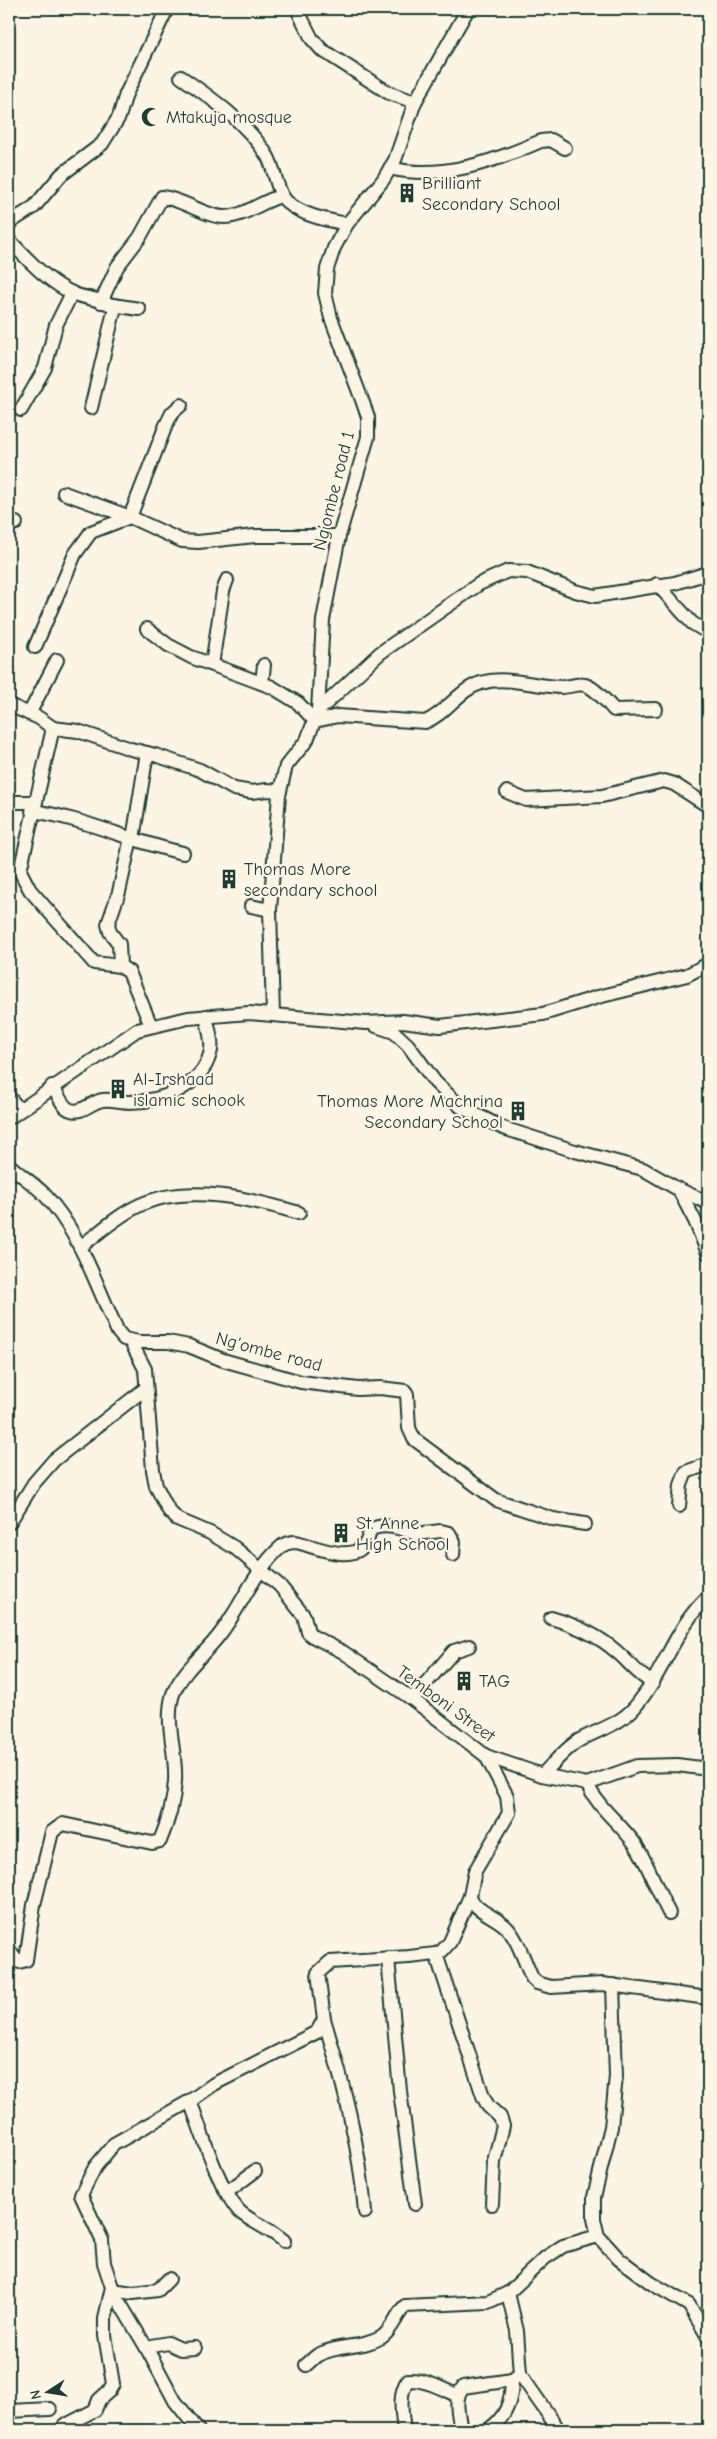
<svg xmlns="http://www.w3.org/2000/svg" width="717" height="2439" font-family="'Comic Neue',sans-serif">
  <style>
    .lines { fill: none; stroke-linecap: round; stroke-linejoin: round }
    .minor-casing { stroke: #1f3d34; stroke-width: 16 }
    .minor { stroke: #fcf5e5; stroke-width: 12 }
    .labels { text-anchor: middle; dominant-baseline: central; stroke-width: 4.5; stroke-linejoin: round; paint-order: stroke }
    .poi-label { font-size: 18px; fill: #1f3d34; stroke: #fcf5e5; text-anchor: start }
    .street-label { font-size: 18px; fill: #1f3d34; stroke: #fcf5e5 }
  </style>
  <rect width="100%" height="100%" fill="#fcf5e5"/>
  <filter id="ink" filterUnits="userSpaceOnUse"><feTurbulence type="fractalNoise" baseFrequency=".02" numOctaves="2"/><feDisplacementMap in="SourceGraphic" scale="10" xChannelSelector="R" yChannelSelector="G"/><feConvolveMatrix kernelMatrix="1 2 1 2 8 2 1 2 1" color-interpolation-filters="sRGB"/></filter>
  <g filter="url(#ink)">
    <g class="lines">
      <defs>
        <g id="minor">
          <path d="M297,9L312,39L322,50L389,93L415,102"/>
          <path d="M181,77C212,98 248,124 268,157C275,170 277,193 287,202C303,216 327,220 347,224"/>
          <path d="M390,168C441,181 495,161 541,141L551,140L565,148"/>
          <path d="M9,223L34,207L61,175L102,144L119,117L126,94L167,9"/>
          <path d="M9,240C29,261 48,282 74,294C87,299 104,299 115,307L91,408"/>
          <path d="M101,302L117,267L140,237L162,197C182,199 207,217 224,217C244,217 262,201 281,196"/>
          <path d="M113,305L139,309"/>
          <path d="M21,410L45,368L56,325L72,293"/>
          <path d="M64,493L130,517L182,541L198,542L255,536H339"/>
          <path d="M9,522L16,523"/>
          <path d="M657,584L692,623L702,629"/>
          <path d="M147,629L168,645L191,657L272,687L298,703L315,721L338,716L425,722C446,714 458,690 481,683C507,675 536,687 562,687C570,687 580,682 588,686C598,691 607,702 614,710L656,709"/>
          <path d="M35,647L75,554L91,532L130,517L166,425L172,413L181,405"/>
          <path d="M212,665L223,591L227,580"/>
          <path d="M262,683L264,665"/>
          <path d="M9,705L39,718L53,728L78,731L131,749L155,755L200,770L234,789L252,792L267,790L280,791"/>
          <path d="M318,711L380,653L479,584L508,571L527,572L575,591L595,596L675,583L708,573"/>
          <path d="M29,714L57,660"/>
          <path d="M53,728L20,871L30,890L94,963L120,966L129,972L151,1026"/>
          <path d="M507,792L526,800L602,796L664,781L674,784L708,806"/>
          <path d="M9,802H36"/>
          <path d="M32,811C84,818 132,842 183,853"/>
          <path d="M133,839L147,753"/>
          <path d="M251,906L270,910"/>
          <path d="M120,966L119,944L110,932L108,924L119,892L131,838"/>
          <path d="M273,1015L270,910L279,795L286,766L307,740L318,711L323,620L339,536L368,437V417L362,400L331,318L325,293L327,269L334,248L347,224L383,180L395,160L415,102L468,9"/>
          <path d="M376,1026L394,1032L408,1045L435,1082L461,1107L503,1128L575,1151L643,1169L676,1188L708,1203"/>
          <path d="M52,1086C58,1093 62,1108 71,1110C82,1114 92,1101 103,1100C112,1099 121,1102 130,1102C161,1102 201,1087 210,1054C214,1044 208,1027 206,1016"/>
          <path d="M9,1097L19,1109"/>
          <path d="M9,1118L137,1030L188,1018L249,1013L366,1023L403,1021L440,1026L543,1014L598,997L687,975L708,964"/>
          <path d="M9,1165C20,1175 33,1183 44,1194C80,1232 96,1285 118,1332L124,1339L139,1342H168L189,1346L223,1360L301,1382L358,1389L380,1388L405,1391L407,1394L409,1428L414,1439L496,1500L553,1519L585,1524"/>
          <path d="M679,1190L695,1221L708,1253"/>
          <path d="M80,1247C99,1233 118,1215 140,1205C186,1183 252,1199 299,1213"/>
          <path d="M131,1342L145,1369L153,1470L156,1486L169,1511L177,1519L210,1533L235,1548L280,1586L304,1616L308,1632L312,1636L343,1652L412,1699L486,1756L542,1775L587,1784L637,1766L677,1765L708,1769"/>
          <path d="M679,1506L681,1485L686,1472L708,1464"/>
          <path d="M9,1523L34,1483L54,1460L146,1388"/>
          <path d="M551,1618C575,1625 599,1636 617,1652C630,1663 638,1675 653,1683"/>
          <path d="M412,1699L454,1651L469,1646"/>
          <path d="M486,1756L507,1796L509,1813L475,1871L470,1896C473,1910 495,1916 505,1926C518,1938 524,1961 532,1978L537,1983L551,1987L602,1984L708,1998"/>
          <path d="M542,1775C553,1764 564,1750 578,1741C597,1730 619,1725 634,1708C664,1674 675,1626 708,1597"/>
          <path d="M587,1784C599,1809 620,1823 635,1844C649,1865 657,1891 669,1913"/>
          <path d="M9,1950L19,1962L26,1960L34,1905L52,1832L63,1824L152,1843L160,1841C168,1822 174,1802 175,1781C177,1753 164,1722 173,1694C182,1671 206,1653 220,1634C241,1607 255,1569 282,1546C286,1543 291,1542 296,1542C314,1546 352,1564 365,1544C369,1540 368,1534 371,1529C387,1523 401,1528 416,1534L441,1531L449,1533L454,1542L453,1555"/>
          <path d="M436,1954L483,2096L488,2106L500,2117L503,2126L494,2161L492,2204"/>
          <path d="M388,1958L400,2091L415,2204"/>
          <path d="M613,1985L616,2076L611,2127L594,2197V2219L598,2236L619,2259L651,2283L689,2305L708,2337"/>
          <path d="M324,2019C343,2082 360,2147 365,2212"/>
          <path d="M190,2101C202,2132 218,2187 239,2211C249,2221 271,2229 284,2241"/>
          <path d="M227,2192L255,2171"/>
          <path d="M112,2290L146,2347L168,2343L181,2349L195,2348"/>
          <path d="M112,2290L133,2293L158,2290L169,2279"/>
          <path d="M146,2347L175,2401L198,2430"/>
          <path d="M306,2365C310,2362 314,2357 318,2355C338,2344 362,2349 382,2337C393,2329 396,2315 405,2306L488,2302L508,2293L545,2258L563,2246L598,2236"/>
          <path d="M520,2374L559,2430"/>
          <path d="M9,2411L50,2409"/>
          <path d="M64,2426L95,2410L99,2400L109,2391L113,2384L105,2335V2318L112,2287L104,2263L102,2240L81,2195L95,2167L114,2144L190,2101L214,2084L317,2032L324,2019L318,1973L330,1962L409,1957L436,1954L442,1951L450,1942L470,1896"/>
          <path d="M404,2430C402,2416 398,2392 408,2380C425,2379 443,2389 458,2396"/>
          <path d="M461,2430C459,2416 453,2399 463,2387L512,2380L520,2374L517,2331L508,2293"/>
          <path d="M488,2430C506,2418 512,2401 512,2380"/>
        </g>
      </defs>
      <use href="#minor" class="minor-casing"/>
      <use href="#minor" class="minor"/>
    </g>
  </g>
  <defs>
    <symbol id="mosque-bare" viewBox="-9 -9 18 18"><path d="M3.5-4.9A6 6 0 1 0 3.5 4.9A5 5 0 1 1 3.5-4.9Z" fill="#1f3d34" stroke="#fcf5e5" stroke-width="2.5" paint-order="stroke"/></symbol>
    <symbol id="building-bare" viewBox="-9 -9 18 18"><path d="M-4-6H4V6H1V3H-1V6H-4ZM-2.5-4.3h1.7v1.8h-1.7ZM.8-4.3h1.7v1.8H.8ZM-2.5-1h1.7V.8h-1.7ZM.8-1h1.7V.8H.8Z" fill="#1f3d34" stroke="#fcf5e5" stroke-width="2.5" paint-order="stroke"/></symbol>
  </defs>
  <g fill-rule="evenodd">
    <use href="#mosque-bare" x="137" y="103" width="28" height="28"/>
    <use href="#building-bare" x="393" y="179" width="28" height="28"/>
    <use href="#building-bare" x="215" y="865" width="28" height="28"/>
    <use href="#building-bare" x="104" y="1075" width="28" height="28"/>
    <use href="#building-bare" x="504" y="1097" width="28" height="28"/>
    <use href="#building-bare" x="327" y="1519" width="28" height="28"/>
    <use href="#building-bare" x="450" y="1667" width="28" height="28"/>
  </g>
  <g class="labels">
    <g class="poi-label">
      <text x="166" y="117">Mtakuja mosque</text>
      <text x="422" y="183">Brilliant<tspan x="422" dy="21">Secondary School</tspan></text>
      <text x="244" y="869">Thomas More<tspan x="244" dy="21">secondary school</tspan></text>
      <text x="133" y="1079">Al-Irshaad<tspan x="133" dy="21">islamic schook</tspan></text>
      <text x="503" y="1101" text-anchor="end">Thomas More Machrina<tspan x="503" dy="21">Secondary School</tspan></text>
      <text x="356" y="1523">St. Anne<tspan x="356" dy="21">High School</tspan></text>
      <text x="479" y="1681">TAG</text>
    </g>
    <g class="street-label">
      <text transform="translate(334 491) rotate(-76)">Ng’ombe road 1</text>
      <text transform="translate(269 1352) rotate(15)">Ng'ombe road</text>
      <text transform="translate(446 1704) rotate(36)">Temboni Street</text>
    </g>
  </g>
  <rect width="717" height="2439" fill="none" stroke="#fcf5e5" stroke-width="30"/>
  <rect x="15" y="15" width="687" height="2409" fill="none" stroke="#1f3d34" stroke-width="2" filter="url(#ink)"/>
  <g transform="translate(48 2392) rotate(258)" stroke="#fcf5e5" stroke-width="4" paint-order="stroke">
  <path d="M0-4L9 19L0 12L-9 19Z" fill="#1f3d34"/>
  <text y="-8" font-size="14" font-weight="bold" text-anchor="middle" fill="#1f3d34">N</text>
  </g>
</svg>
